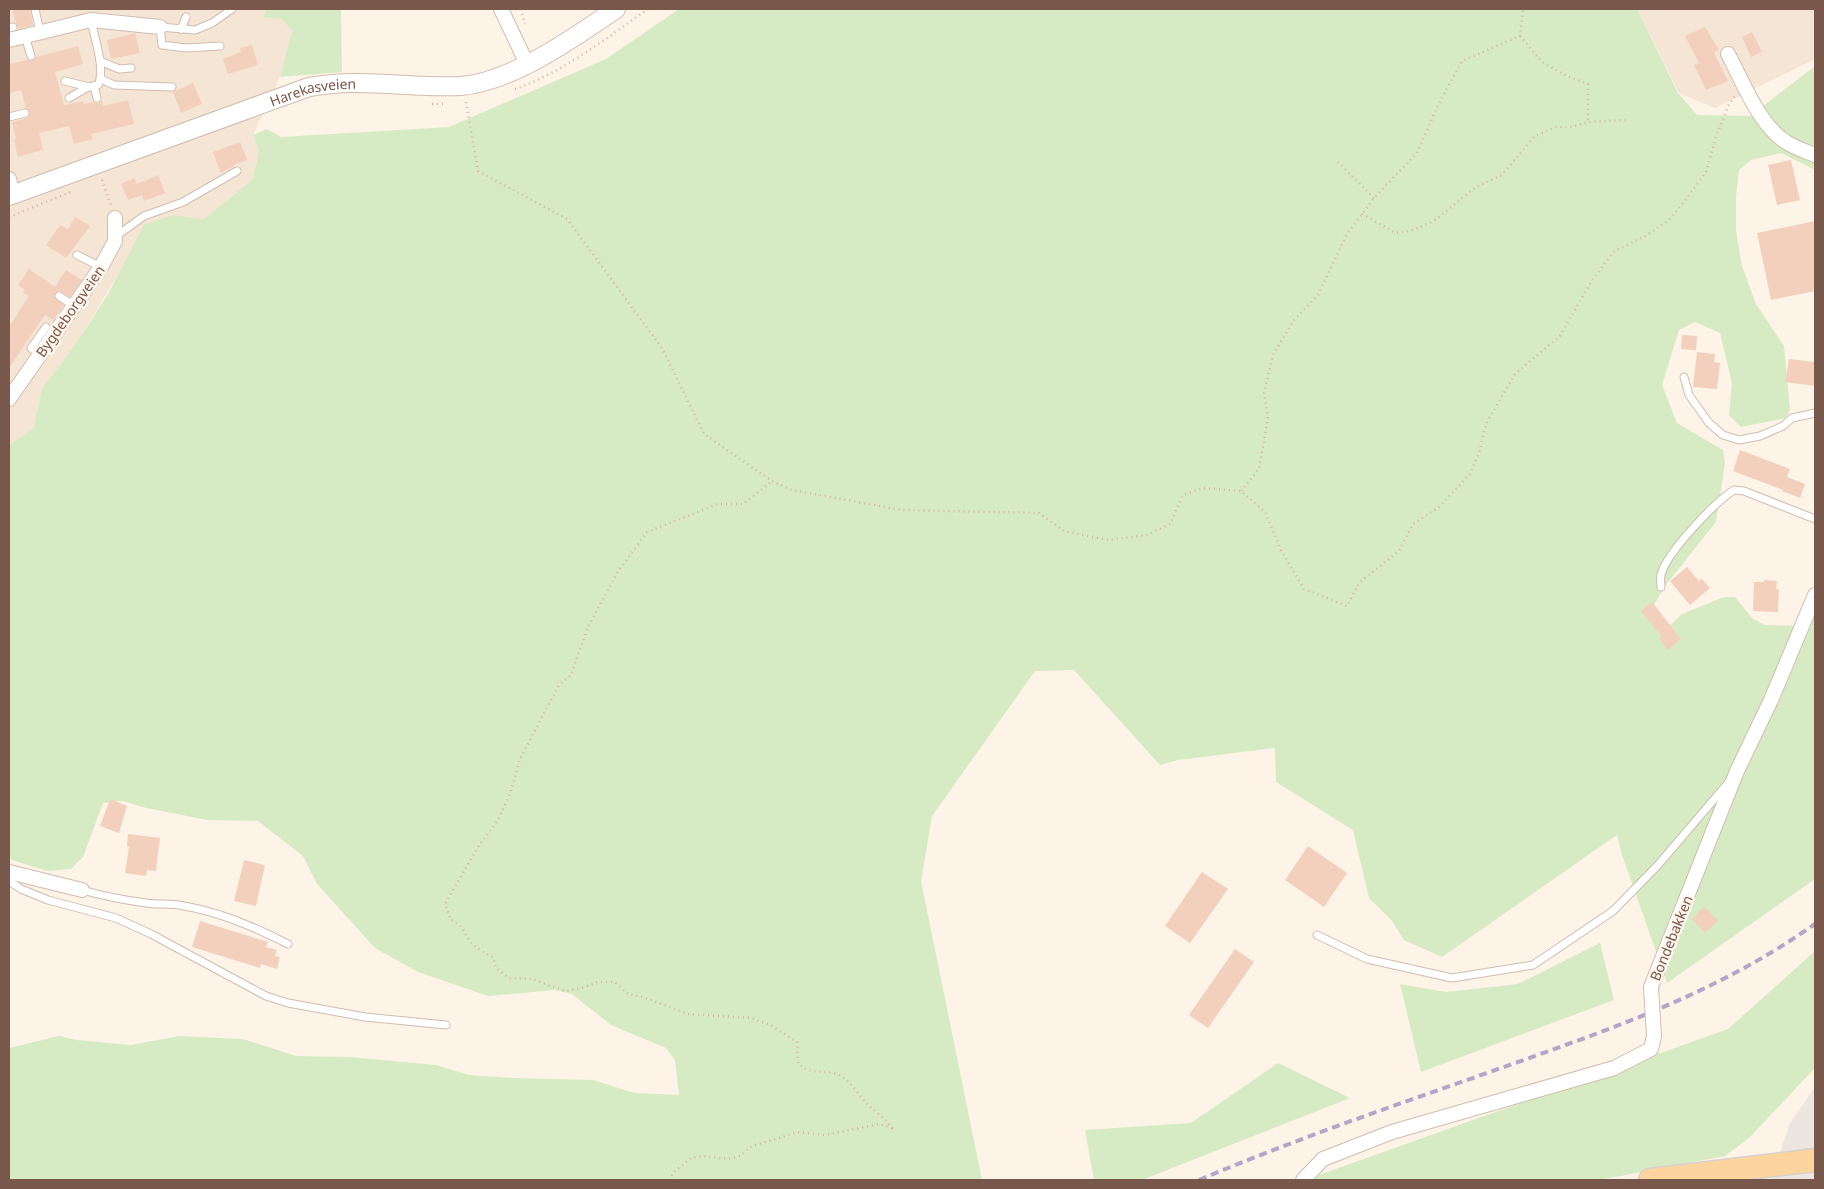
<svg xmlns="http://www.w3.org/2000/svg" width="1824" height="1189" font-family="'Noto Sans',sans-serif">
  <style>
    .residential { fill: #f5e5d5 }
    .industrial { fill: #ede6e0 }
    .green { fill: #d6ebc4 }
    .building { fill: #f3d0bd }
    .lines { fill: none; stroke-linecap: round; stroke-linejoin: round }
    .service-casing { stroke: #d1bcae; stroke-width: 9 }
    .minor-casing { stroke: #d1bcae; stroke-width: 16 }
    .tertiary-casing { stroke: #d1bcae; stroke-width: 20 }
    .primary-casing { stroke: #d9d0cc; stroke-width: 25 }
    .path { stroke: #d8b3a0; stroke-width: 2.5; stroke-dasharray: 1 4; stroke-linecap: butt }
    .service { stroke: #fff; stroke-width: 7 }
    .minor { stroke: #fff; stroke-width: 14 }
    .tertiary { stroke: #fff; stroke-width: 18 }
    .primary { stroke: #fcd59e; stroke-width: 22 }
    .rail { stroke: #b5a4c7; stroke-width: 4; stroke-dasharray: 8 5; stroke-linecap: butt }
    .minor-bridge-casing { stroke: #d1bcae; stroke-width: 16; stroke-linecap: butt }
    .minor-bridge { stroke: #fff; stroke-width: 14 }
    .labels { text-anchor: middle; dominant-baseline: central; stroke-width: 5; stroke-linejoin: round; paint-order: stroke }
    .street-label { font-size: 14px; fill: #77584a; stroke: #fff7ed }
  </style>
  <rect width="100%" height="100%" fill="#fdf3e6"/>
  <g class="residential">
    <path d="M9,9H266L263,17L281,19L292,30L280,77L253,135L259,151L253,179L204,219L173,215L124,265L79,339L42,389L33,429L9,445Z"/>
    <path d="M1637,9H1815V59L1715,108L1679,93Z"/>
  </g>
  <path class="industrial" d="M1815,1087V1180H1771L1790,1123Z"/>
  <g class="green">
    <path d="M266,9H341L342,72L280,77L292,30L281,19L263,17Z"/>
    <path d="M679,9H1637L1678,93L1697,115L1750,116L1815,66V170L1781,153L1751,160L1739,170L1736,196V231L1742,266L1756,304L1784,346L1790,410L1786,418L1741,427L1729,415L1732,383L1720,333L1695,322L1679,330L1662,385L1677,423L1723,450L1725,463L1716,522L1665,586L1648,616L1661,634L1682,614L1724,597H1735L1753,619L1765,625L1797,626L1805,620L1815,586V879L1667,983L1622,855L1617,835L1442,957L1404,940L1392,921L1369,898L1353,830L1276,782L1275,748L1178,760L1160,765L1074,670L1035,671L932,816L921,881L982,1180H9V1048L59,1036L76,1040L131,1045L179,1036L243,1039L296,1056L350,1057L436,1065L469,1075L511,1078L593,1080L634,1093L679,1095L675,1060L666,1048L611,1025L572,994L555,990L488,996L418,972L375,948L317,884L303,856L258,821L207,820L142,807L123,801L103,803L83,857L71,869L47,871L9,859V445L33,429L42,389L79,339L108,294L144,225L173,215L204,219L253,179L259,151L253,135L267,129L281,137L449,127L606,59Z"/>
    <path d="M1600,943L1614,1000L1421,1072L1400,984L1446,992L1518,984Z"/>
    <path d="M1815,951V1068L1749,1138L1725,1156L1599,1180H1305L1728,1029Z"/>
    <path d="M1278,1063L1350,1098L1142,1180H1094L1085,1130L1191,1123Z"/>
  </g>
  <g class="building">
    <path d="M12,9H30L33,25L18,29Z"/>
    <path d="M1705,27L1719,50L1714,53L1728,81L1706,90L1694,65L1699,63L1685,36Z"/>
    <path d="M1752,32L1762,52L1751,57L1742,37Z"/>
    <path d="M135,33L140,53L111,59L107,40Z"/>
    <path d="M252,45L258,65L228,74L223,59L241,52L240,48Z"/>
    <path d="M78,46L83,64L55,72L64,105L83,101L84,104L93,102L98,103L102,101L103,106L128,100L134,124L91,134L93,139L74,144L69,126L39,133L43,150L18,157L14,140L16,139L12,122L27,118L30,112L26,108L21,90L9,93V64L27,60L32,61L36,57Z"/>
    <path d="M193,83L202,104L181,113L173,92Z"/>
    <path d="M240,142L247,160L234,165V166L221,173L213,152Z"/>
    <path d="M1791,160L1800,200L1777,205L1768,165Z"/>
    <path d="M158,175L165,193L144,201L142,195L128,200L121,184L134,178L137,184Z"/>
    <path d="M75,217L90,226L66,258L46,245L60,225L68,229Z"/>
    <path d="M1815,221V291L1771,300L1757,233Z"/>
    <path d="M29,269L55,287L66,270L82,280L70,297L60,291L55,293V299L64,305L53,320L45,315L9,368V327L29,296L23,292L25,290L18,285Z"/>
    <path d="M1682,335L1697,336L1696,350L1681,349Z"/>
    <path d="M1697,352L1715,354L1714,362L1720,363L1717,389L1693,387Z"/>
    <path d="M1789,359L1815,362V386L1785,382Z"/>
    <path d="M1740,450L1790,469L1787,477L1805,484L1800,498L1782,491L1783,490L1733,471Z"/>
    <path d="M1687,567L1699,581L1702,579L1710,588L1690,605L1670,581Z"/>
    <path d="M1764,580L1777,581L1776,589H1779L1778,612L1753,611L1754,582H1764Z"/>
    <path d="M1652,602L1681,639L1668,650L1659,639L1662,637L1641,611Z"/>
    <path d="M110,799L127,806L119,833L100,826Z"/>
    <path d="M128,834L160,838L156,871L147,870L146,876L125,873L129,847L127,846Z"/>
    <path d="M1308,846L1347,873L1324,907L1285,880Z"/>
    <path d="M244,860L265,865L256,906L234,901Z"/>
    <path d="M1202,872L1228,889L1190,943L1165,926Z"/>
    <path d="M1704,907L1718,921L1705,933L1692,919Z"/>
    <path d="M200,921L268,942L266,947L277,950L275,956L280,957L277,969L261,964L260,968L192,947Z"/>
    <path d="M1235,949L1254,962L1208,1028L1189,1015Z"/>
  </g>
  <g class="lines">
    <defs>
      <g id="service">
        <path d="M35,9L40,32"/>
        <path d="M9,28L13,27"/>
        <path d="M181,29L186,17"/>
        <path d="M25,36L31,56"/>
        <path d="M220,46L186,48L162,45L160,27L195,30L212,23L232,9"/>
        <path d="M100,61L119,69L131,68"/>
        <path d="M101,79L114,85L172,87"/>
        <path d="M65,81L89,87L98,85C106,69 94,37 91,20"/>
        <path d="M94,86L97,98"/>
        <path d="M69,98L88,87"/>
        <path d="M9,117L25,113"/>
        <path d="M115,237L144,216L183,202L237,171"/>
        <path d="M77,255L101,267"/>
        <path d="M59,296L74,306"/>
        <path d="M40,354L31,348L46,327"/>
        <path d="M1684,377L1689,395L1709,423L1723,435L1739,440L1760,436L1783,426L1792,418L1815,413"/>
        <path d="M1661,587C1661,583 1660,579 1661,575C1666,553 1715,502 1734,490L1744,491L1815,519"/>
        <path d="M9,881L21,889L48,900L116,918L151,934L266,996L288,1003L365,1017L446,1025"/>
        <path d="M82,890C103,896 124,900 146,903C159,905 171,903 184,906C220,912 255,927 288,944"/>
        <path d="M1317,935L1367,959L1452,978L1533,965L1613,911L1658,865L1728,783"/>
      </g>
      <g id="minor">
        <path d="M501,9L527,64"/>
        <path d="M9,40L91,20L160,27"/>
        <path d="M1728,54C1743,82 1759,125 1786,142C1795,148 1805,151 1815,155"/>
        <path d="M9,179L13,194"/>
        <path d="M9,399L101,267L115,241V218"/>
        <path d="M9,872L82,890"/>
        <path d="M1651,987L1737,771L1771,700L1815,595"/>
        <path d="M1303,1180L1323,1159L1392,1132L1614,1068L1651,1049L1654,1036"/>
      </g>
      <g id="tertiary">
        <path id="s1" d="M9,196L309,87C322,85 336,83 350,83C387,82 424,88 461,86C512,82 575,37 616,9"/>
      </g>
      <path id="primary" d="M1650,1180L1815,1160"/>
    </defs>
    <use href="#service" class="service-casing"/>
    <use href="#minor" class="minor-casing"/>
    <use href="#tertiary" class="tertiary-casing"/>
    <use href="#primary" class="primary-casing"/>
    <g class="path">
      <path d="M521,9L525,24"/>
      <path d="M1520,36L1542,62L1567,76L1588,84V122"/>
      <path d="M515,89C564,72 606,38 648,9"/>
      <path d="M466,102L478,171L567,219L662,348L704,434L772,481L792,490L901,510L1039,513L1064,531L1108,540L1147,535L1170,524L1183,495L1203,488L1241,491L1265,512L1281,550L1304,589L1347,606L1359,583L1399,551L1413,524L1438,508L1470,474L1479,453L1486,424L1515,374L1560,336L1591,282L1613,252L1644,237L1669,220L1683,203L1706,172L1716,137L1728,106L1735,96"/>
      <path d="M432,104H447"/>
      <path d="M1338,162L1374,198"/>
      <path d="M102,180L111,205"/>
      <path d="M1362,214L1396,233L1413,230L1434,221L1476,187L1502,175L1534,137L1555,127H1572L1588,122L1627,120"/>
      <path d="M9,217L73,191"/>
      <path d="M1241,491L1259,469L1268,417L1264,393L1273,355L1294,320L1318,295L1347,234L1374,198L1417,153L1437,107L1462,61L1520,36L1523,9"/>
      <path d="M669,1180L674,1172L691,1158L703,1156L728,1159L740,1156L752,1146L798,1132L825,1135L879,1124L892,1128C884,1118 875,1111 866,1103C859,1095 851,1082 842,1077C827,1067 812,1078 798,1063L797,1042L770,1025L751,1018L688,1014L643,997L628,994L615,982H598L579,989L566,991L550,986L533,979L509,978L496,968L493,957C484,953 475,948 469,940C462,930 464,926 451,920L445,904L478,847L498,820L510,794L520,759L559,685L571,675L588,627L617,573L647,532L718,504H743L771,482"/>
    </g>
    <use href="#service" class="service"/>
    <use href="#minor" class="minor"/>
    <use href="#tertiary" class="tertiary"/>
    <use href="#primary" class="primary"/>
    <path class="rail" d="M1199,1180C1303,1136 1411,1100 1518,1062C1625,1024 1721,990 1815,924"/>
    <defs>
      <path id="minor-bridge" d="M1651,987L1654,1036"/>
    </defs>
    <use href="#minor-bridge" class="minor-bridge-casing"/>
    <use href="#minor-bridge" class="minor-bridge"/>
  </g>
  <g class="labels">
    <g class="street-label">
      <text stroke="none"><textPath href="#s1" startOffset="322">Harekasveien</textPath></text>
      <text transform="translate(70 311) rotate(-55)">Bygdeborgveien</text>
      <text transform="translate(1671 938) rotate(-68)">Bondebakken</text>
    </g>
  </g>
  <rect width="1824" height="1189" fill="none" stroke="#77584a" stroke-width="20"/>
</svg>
